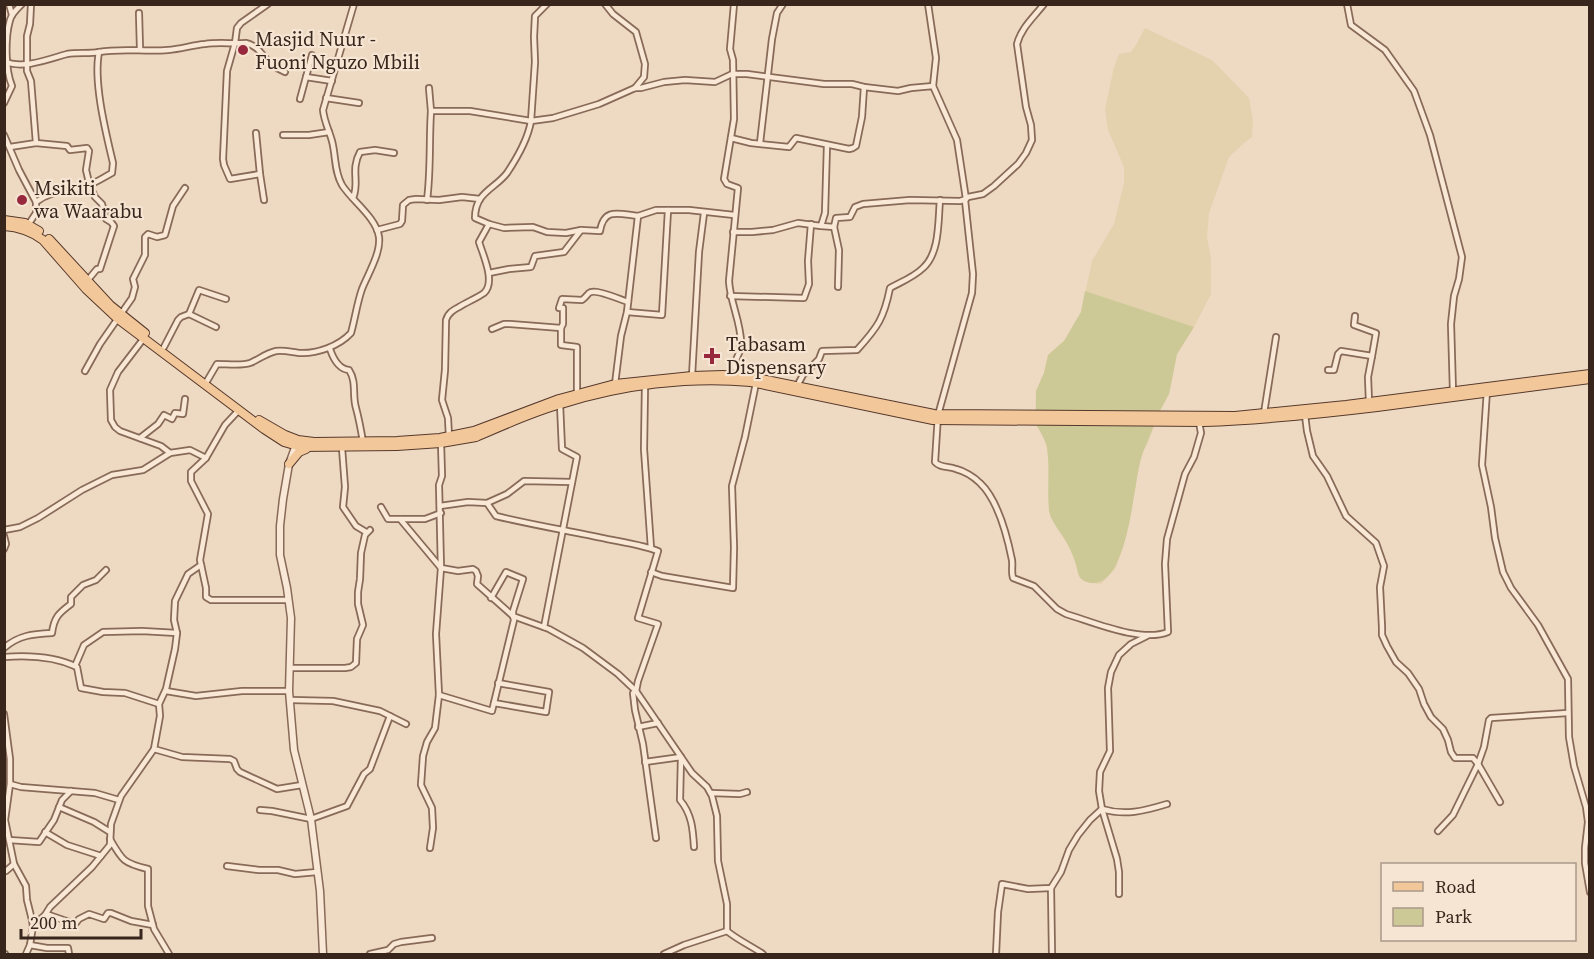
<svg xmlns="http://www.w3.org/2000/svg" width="1594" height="959" font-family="'Source Serif 4',serif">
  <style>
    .farmland { fill: #e4d2af }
    .green { fill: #cdc996 }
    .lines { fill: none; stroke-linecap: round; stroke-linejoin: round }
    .minor-casing { stroke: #886a59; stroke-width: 8 }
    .tertiary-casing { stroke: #886a59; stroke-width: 9 }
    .primary-casing { stroke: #56392d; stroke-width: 10 }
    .minor { stroke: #f9e8d5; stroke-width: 4.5 }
    .tertiary { stroke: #f9e8d5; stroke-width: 6 }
    .primary { stroke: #f2c799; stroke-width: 8 }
    .poi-dot { fill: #98283d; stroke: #f6e5d2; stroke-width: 2 }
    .labels { text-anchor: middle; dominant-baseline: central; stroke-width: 4.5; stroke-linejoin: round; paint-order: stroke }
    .poi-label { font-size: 20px; fill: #38261d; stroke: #f6e5d2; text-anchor: start }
  </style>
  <rect width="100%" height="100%" fill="#eed9c2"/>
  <path class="farmland" d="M1145,28L1212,60L1249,98L1253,121L1252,137L1244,143L1229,157L1209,213L1207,237L1211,259V294L1194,327L1177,354L1169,394L1158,415L1148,443L1141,455L1129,523L1116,568L1101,584L1090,583L1084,581L1079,576L1078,568L1072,553L1052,516L1049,504V467L1046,441L1035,422L1036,391L1044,373L1048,355L1064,341L1081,312L1092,261L1114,224L1124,183V167L1108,130L1105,109L1114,67L1119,54L1131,52L1136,45Z"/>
  <g class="green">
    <path d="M1085,291L1194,327L1177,354L1169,394L1158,414L1036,412V391L1044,373L1048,355L1064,341L1081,312Z"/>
    <path d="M1035,422L1154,425C1150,436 1144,448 1141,459C1133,484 1129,587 1091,583C1085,582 1080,580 1078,573C1076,563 1072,552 1067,543C1062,534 1051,522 1049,511C1047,490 1050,468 1047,447C1045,439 1039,430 1035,422Z"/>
  </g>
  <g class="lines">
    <defs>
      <g id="minor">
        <path d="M9,4L12,15"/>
        <path d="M605,4L613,14L636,32L645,64L644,77L635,88"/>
        <path d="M734,4L730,49L733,60L734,119L724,179L727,184L738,188L729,281C730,302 741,322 741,343C742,352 735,357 735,366C735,369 736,372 737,376"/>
        <path d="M928,4L936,58L933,86"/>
        <path d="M1044,4C1034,17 1021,28 1017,44L1026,107L1031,125L1032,140L1026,153L1018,164L994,186L983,194L968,197L965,200L973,274L972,293L938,415L935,462C940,468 948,466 956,469C964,471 974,477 980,483C998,500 1007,535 1012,560C1013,566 1011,571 1013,578L1034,586L1057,609L1066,614C1093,622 1141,643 1168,632L1165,564L1167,539L1185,474L1194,457L1201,433L1199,422"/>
        <path d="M1347,4L1351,25L1385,50L1414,91L1430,135L1462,257L1459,279L1454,296L1451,324L1453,392"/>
        <path d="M139,13L140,49"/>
        <path d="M4,61C22,70 49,59 67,54C78,52 89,54 99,52C122,48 145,52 168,50C181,49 193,45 205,44C218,42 233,44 246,43C259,46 262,56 271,64C275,67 280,70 285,72"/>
        <path d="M306,77L332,81"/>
        <path d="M429,88L431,111"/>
        <path d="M326,98L359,103"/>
        <path d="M300,99L312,55"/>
        <path d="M4,103L12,86C5,69 5,37 10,20C12,13 17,9 22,4"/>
        <path d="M256,133L260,174L264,200"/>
        <path d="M4,135L19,170L36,202"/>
        <path d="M283,135H309L329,132"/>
        <path d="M731,138L751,143L789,147L796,138L849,149L853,148L856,146L862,117L864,87"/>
        <path d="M36,143L67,146L70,150L87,148L89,151L86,170L90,187L95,197L102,204L106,219L111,222L114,226L100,269H97L87,281"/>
        <path d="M760,143L772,39L777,13L783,4"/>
        <path d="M10,147L36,143L31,81L27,71V36L30,24L31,4"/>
        <path d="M260,174L230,179L224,165L223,159L227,71L235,43L237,28L241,23L268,4"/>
        <path d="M353,198C360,183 350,170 360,152L375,150L394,153"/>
        <path d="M427,200C431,170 429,140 431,111H470L531,121L553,118L599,104L635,88H641L664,82L685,80L715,82L732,74H747L824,84H852L864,87L898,91L911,88L933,86L957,140L966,199L960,201L910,200L863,204L855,207L850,217L836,218L834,227L821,226"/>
        <path d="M489,224L504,228L533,227L547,232L566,233L581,230"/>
        <path d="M28,225L36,213V202C53,189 68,193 86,186C96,183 104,177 112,173L113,163C106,133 93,82 99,52"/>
        <path d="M834,227L839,250L838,287"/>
        <path d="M377,230L400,224L402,221L403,205L409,200L416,199L439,200L462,197L480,199"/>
        <path d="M733,232H752L773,230L798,223L821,226L825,213L827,145"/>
        <path d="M489,273L509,269L531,267L535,256L564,252L581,230L600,231C604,207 619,214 638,216"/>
        <path d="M730,296L804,298L809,284L808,261L811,224"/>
        <path d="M627,312L662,315L668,210"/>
        <path d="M189,314L216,327"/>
        <path d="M561,328V345L577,347V394"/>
        <path d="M492,329L504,324H510L561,328L563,324V308H559L562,299L582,300C585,298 587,295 589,293C595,288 621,300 628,302"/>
        <path d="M144,338L118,372L110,390L111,420L115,427L120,431L161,446L170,453"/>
        <path d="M164,347L178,320L181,317L189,314L199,290L226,299"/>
        <path d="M330,349C333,358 338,369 349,370C357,382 352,395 356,408C359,419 361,430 363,442"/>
        <path d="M1328,370H1334L1338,354L1341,351L1372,356L1376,333L1354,325L1355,316"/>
        <path d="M85,371L100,344L132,298L135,287L133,279L145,255V237L148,234L157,237L165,235L173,206L185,188"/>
        <path d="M692,376L699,252L704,213"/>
        <path d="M207,381L217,364C227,364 242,366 250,363C260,359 264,354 276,351C284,350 291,352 299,353C317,354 339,346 351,333C355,319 357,303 362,289C368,274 381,253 379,237C376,217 352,201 342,185C334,171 336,156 332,141C329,130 324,121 323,110L354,4"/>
        <path d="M615,384L621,336L627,312L638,216L656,210H689L734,215"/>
        <path d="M645,386L644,449L651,548"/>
        <path d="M797,386L803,375L819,359L822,351L857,350C878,327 884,318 890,288C901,282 914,277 923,268C940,253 938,221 940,200"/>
        <path d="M1487,390L1482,465L1491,507L1495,538L1503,572L1511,588L1538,625L1568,679L1569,737L1574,766L1586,807L1588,822L1585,848V863L1590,892"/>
        <path d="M1369,402L1368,377L1372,356"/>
        <path d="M239,410L225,425L206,458L191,472V481L208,514L200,560L206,588V597L211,600H288"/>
        <path d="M1264,413L1276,337"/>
        <path d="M1305,415L1307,431L1313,456L1327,476L1346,516L1376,543L1384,566L1380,587L1382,627V635L1387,646L1396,662L1408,673L1419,689L1424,704L1431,717L1443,729L1448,740L1451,752L1455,758H1473L1478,764L1500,802"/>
        <path d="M449,437L448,418L442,400L445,370L446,320C448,313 453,310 459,307C467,302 477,298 484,293C496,282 483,255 479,242L489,224L475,218C475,192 495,189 507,173C517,158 528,139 531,121L535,62L534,37L535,16L547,4"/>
        <path d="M140,438L158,424L164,415L172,419L175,413L183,414L185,399"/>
        <path d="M342,448L345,487L343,507L356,526L366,532"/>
        <path d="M487,503L496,516C533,525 570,531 607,539C624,542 642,545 658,551L638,618L658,624L638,681L636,691L633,693L635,710L643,744L656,838"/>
        <path d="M440,506L468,502L487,503L507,494L524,481L572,482"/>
        <path d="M381,507L388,519H400L441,568L458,571L473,569L476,571L478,576L477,584L513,616L549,629L583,648L618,674L636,691L692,773L707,787L712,796L717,816L718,861L727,904V931C738,940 751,946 763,954"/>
        <path d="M400,519H425L441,513"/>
        <path d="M4,530L20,527L38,518L82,490L112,475L143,470L170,453L190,450L206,458"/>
        <path d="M4,536L6,544L4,549"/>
        <path d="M201,565L188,574L175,601L174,620L177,633L175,649L166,689L159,704L160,716L154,749L182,757L230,759L234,761L237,769L240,772L277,789L302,785"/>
        <path d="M651,572L662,576L733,588L734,547L732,486L745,437L756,383"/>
        <path d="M544,627L577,457L562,449L560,404"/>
        <path d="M4,648C19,635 33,634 52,633C54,617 59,613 71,604V597L83,585L96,580L106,570"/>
        <path d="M4,657C29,655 54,656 77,667L81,688L103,692L125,693L159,704"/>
        <path d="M75,666L84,645L103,632L142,631L177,633"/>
        <path d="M290,668H345L351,667L356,663L357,639L363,625L358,604V592L360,579L361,553L365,535L370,530"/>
        <path d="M166,691L196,696L242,691H289"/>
        <path d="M439,695L492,711L514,620L513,616V611L523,579L506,572L491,598"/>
        <path d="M291,700L333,701L380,711L406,724"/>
        <path d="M494,703L546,712L549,692L498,683"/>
        <path d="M4,714L10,759V784L5,820L14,864L26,886L27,900L32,920L33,926L30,945L26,954"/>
        <path d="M638,727L658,723"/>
        <path d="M645,762L681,757L680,800C692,814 693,830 694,847"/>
        <path d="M10,784L21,787L95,793L119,800"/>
        <path d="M711,793L740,794L747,792"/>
        <path d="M59,807L94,822L110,832"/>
        <path d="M260,810L272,811L311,819L347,806L364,774L370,769L390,716"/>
        <path d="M1438,831L1453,815L1478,764L1484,747L1489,720L1491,718L1568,713"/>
        <path d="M45,832L67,845L101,856"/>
        <path d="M110,839C122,860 123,863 148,869V906L154,929L169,954"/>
        <path d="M9,840L39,842L54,820L62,800L71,791"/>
        <path d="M430,848L433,828L432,808L421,785L423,756L427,742L435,728L439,695L436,634L441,568L439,485L442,476L441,443"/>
        <path d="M227,866L259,870H278L295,874L317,872"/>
        <path d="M4,871H6L14,864"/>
        <path d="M1051,888L1052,954"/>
        <path d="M1119,894V872L1117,859L1102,809L1099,791L1100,772L1110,751L1108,688L1111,672L1119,655L1131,644L1147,636"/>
        <path d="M46,914L75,924L79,919L89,914L104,919L108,913H111L131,921L153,925"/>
        <path d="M33,926L45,915L50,907L92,867L110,845L111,824L121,796L154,749"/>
        <path d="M30,945L47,948H68L69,954"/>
        <path d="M4,954H5"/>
        <path d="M370,954L388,950L394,944L401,942L432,938"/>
        <path d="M664,954L684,945L727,931"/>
        <path d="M996,954L998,912L1002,884L1028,889L1051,888L1061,872L1069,850L1078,835L1090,820L1102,809C1125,816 1144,811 1167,804"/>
      </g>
      <path id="tertiary" d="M297,442L289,464L283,499L280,526V555L287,588L291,618L289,691L294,750L311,819L320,891L323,954"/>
      <g id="primary">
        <path d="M4,220L25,223L39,231"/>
        <path d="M4,226C19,227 31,231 43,240L86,289L118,319L264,429L284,442L301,447L397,446L441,443L476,437C504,425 532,412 561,404C621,385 689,376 751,382L933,420L1204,422C1262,420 1319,414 1377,407C1448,398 1519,388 1590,379"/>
        <path d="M49,239L110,305L145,333"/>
        <path d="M259,420L285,435L298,440L314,442L397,441L440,438L474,431L559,399L615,384L692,376L723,375L757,378L934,414L1235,416L1346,405L1590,374"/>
        <path d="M289,464L299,452L306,449"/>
      </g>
    </defs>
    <use href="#minor" class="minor-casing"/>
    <use href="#tertiary" class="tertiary-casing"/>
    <use href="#primary" class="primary-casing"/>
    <use href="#minor" class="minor"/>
    <use href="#tertiary" class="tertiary"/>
    <use href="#primary" class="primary"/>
  </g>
  <g class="poi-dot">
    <circle cx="243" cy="50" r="6"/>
    <circle cx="22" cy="200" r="6"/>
    <path d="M709 347h6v6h6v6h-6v6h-6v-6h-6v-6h6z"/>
  </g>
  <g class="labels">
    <g class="poi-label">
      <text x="255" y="39">Masjid Nuur -<tspan x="255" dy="23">Fuoni Nguzo Mbili</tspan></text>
      <text x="34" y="188">Msikiti<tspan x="34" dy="23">wa Waarabu</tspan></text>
      <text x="726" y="344">Tabasam<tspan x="726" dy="23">Dispensary</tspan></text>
    </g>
  </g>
  <rect width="1594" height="959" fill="none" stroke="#38261d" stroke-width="12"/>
  <rect x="1381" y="863" width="195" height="78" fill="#f6e5d2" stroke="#aa998a" stroke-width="1.5"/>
  <rect x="1393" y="882" width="30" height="9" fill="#f2c799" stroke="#aa998a" stroke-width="1.5"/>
  <text x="1435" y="893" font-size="18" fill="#38261d">Road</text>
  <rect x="1393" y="908" width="30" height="18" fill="#cdc996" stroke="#aa998a" stroke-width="1.5"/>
  <text x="1435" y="923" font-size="18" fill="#38261d">Park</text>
  <path d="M21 929v9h120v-9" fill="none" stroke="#38261d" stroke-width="3"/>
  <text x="30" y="929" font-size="18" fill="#38261d" stroke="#f6e5d2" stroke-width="4.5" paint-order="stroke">200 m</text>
</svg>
